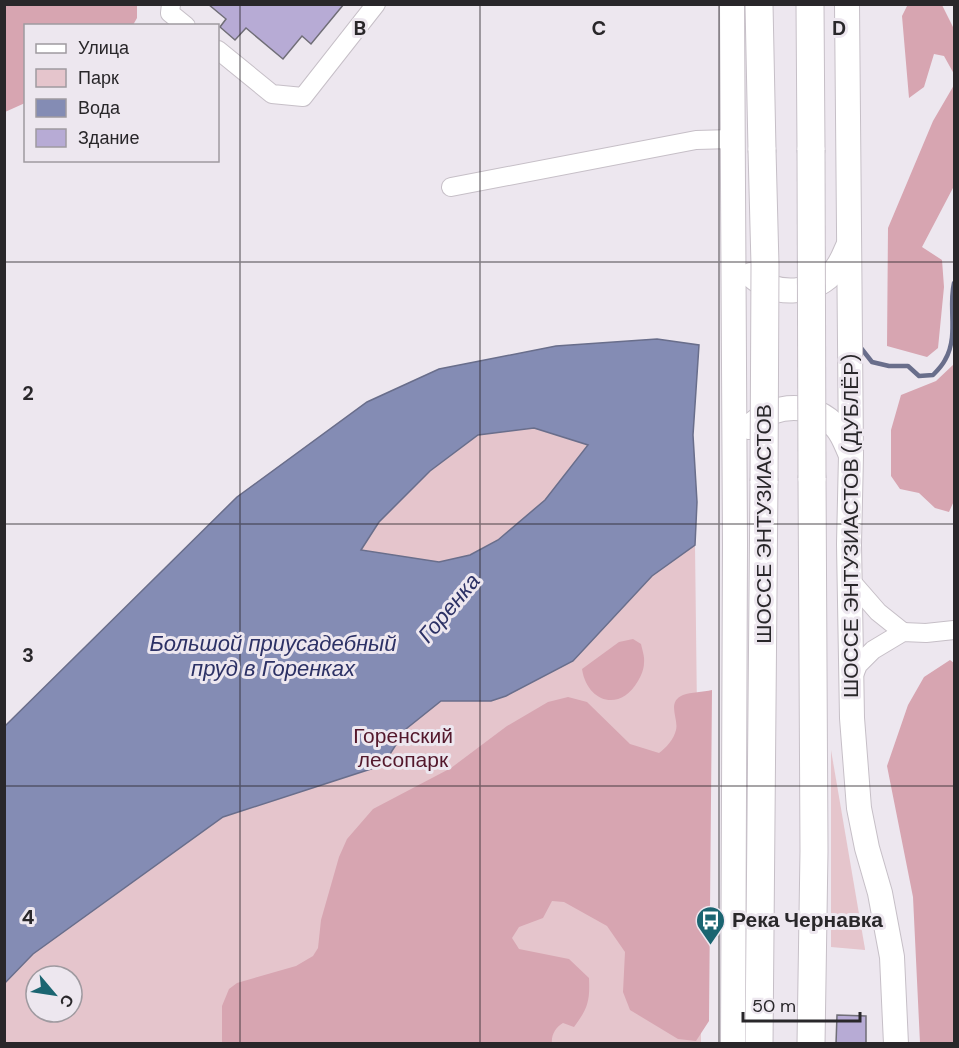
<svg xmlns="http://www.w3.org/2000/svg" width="959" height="1048" font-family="'DM Sans',sans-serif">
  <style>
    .green { fill: #e5c5cc; fill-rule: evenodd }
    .forest { fill: #d7a5b1 }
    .water { fill: #848cb4; stroke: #696e8b; stroke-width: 1.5; fill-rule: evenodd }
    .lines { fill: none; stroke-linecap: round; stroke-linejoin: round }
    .stream { stroke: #696e8b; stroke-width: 4.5 }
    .building { fill: #b7abd5; stroke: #706e77; stroke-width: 1.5 }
    .minor-casing { stroke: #c6bfc7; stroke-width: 20 }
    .major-casing { stroke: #c6bfc7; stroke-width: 26 }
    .highway-casing { stroke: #c6bfc7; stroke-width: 29 }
    .minor { stroke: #fff; stroke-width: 18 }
    .major { stroke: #fff; stroke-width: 24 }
    .highway { stroke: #fff; stroke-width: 27 }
    .highway-bridge-casing { stroke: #c6bfc7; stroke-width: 29; stroke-linecap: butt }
    .highway-bridge { stroke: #fff; stroke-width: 27 }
    .grid { fill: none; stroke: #29272a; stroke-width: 1.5; stroke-opacity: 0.55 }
    .labels { text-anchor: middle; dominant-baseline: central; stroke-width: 6; stroke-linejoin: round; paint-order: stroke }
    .street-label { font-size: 21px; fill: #29272a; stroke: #ede7ef }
    .park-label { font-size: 21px; fill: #54182c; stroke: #ede7ef }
    .poi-label { font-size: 21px; font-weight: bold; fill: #29272a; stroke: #ede7ef; text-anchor: start }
    .water-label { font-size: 22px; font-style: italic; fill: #2c3165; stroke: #ede7ef }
    .grid-label { font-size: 20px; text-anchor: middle; font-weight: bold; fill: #29272a; stroke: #ede7ef; stroke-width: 6; stroke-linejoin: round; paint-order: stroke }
  </style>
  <rect width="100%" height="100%" fill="#ede7ef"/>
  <g class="green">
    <path d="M657,339L699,345L693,435L697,502L695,545L701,1043L5,1044V725L164,571L236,497L365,403L436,370L555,349ZM36,976H72V1012H36Z"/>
    <path d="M831,750L865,949V950L831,947Z"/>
  </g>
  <g class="forest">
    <path d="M5,4L137,5V18L133,25L26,26L25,103L5,112Z"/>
    <path d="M908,4L942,5L954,29V74L944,56L934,54L924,87L909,98L902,16Z"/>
    <path d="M954,85V186L922,247L942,260L944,287L938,348L927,357L887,346L888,228L933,121Z"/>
    <path d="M954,364V501L949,512L935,508L919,493L900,489L891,476V430L901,395L936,381Z"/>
    <path d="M633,639L641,644C642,649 645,657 644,663C644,669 641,676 638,681C620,713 587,702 582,669L619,642Z"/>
    <path d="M950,660L954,663V1043H920L913,897L887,766L908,705L924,677Z"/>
    <path d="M712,690L709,1021L696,1041L678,1039L630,1010L623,992L625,952L607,926L564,902L552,901L543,918L519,927L512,938L519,949L569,959L589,978C590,1001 588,1008 574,1027L563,1023C556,1027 551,1035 552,1043H222V1006L229,989L237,983L296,966L313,956L318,948L321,920L339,857L347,839L373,809L451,768L507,726L548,702L568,697L587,702L630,744L659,753C666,748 674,739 676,730C679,719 666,702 683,695C691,692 703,692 712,690Z"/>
  </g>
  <path class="water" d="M657,339L699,345L693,435L697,502L695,545L652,576L573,661L506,696L491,701H441L406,729L383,765L223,817L33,954L5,983V726L237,497L367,402L439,369L556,346ZM534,428L588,445L545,500L498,540L470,555L439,562L361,550L379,522L430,471L478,435Z"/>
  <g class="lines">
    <path class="stream" d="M861,348L872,362L889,366H908L919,376L933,375C937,371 942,366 945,360C959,336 948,308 954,283"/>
  </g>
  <g class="building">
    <path d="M208,4H344L311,44L302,36L283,59L246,28L235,40L220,27L226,19Z"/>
    <path d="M837,1015L866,1016V1044H836Z"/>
  </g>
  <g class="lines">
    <defs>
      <g id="minor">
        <path d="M171,4L170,13L186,26"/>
        <path d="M218,50L272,94L303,97L376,4"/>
        <path d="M451,187L696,140L732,139"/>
        <path d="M851,581L878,612L903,632"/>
        <path d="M852,680L858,665L873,650L903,632L926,633L954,630"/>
      </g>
      <g id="major">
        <path d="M732,4L735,545L733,1044"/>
        <path d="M847,4L851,455L849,544L852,718L859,808L867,848L880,893L892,957L896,1044"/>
        <path d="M751,275C776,298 815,295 836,269C842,262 845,252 849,244"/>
        <path d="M750,427C774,402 814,401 837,428C843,435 846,444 850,453"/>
      </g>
      <g id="highway">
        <path d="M759,4L762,150"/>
        <path d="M810,4L811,150"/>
        <path d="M759,1044L764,481"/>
        <path d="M811,1044L814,851L812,478"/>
      </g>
    </defs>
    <use href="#minor" class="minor-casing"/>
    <use href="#major" class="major-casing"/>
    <use href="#highway" class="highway-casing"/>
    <use href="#minor" class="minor"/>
    <use href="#major" class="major"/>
    <use href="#highway" class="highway"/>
    <defs>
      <g id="highway-bridge">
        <path d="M762,150L765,265L764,481"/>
        <path d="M811,150L812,478"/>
      </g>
    </defs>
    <use href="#highway-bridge" class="highway-bridge-casing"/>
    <use href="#highway-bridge" class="highway-bridge"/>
  </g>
  <path class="grid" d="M240,4V1044M480,4V1044M719,4V1044M4,262H954M4,524H954M4,786H954"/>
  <defs>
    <symbol id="bus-pin" viewBox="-11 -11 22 30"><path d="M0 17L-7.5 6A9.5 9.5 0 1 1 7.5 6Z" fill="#1b6571" stroke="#ede7ef"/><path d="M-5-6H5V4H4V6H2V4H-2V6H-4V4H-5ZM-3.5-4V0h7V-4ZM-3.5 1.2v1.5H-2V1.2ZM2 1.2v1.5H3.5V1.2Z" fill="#fff"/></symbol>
  </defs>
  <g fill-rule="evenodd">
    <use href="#bus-pin" x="694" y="904" width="33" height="45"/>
  </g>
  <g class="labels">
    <g class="street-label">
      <text transform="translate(764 524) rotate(-90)">ШОССЕ ЭНТУЗИАСТОВ</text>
      <text transform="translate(851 526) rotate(-90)">ШОССЕ ЭНТУЗИАСТОВ (ДУБЛЁР)</text>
    </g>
    <g class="park-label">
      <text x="403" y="736">Горенский<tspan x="403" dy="24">лесопарк</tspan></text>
    </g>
    <g class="poi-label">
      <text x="732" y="920">Река Чернавка</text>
    </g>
    <g class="water-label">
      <text transform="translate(449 608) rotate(-50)">Горенка</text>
      <text x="273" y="643">Большой приусадебный<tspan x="273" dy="25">пруд в Горенках</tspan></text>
    </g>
  </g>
  <g class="grid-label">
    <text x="360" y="35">B</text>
    <text x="599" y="35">C</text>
    <text x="839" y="35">D</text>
    <text x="28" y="400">2</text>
    <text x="28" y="662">3</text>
    <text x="28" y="924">4</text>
  </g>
  <rect width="959" height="1048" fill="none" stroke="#29272a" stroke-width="12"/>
  <rect x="24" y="24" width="195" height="138" fill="#ede7ef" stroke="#9f9aa0" stroke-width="1.5"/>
  <rect x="36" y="44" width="30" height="9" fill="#ffffff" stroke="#9f9aa0" stroke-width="1.5"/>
  <text x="78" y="54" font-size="18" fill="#29272a">Улица</text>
  <rect x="36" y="69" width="30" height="18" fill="#e5c5cc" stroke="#9f9aa0" stroke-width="1.5"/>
  <text x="78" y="84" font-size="18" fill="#29272a">Парк</text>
  <rect x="36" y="99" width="30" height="18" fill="#848cb4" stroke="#9f9aa0" stroke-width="1.5"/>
  <text x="78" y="114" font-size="18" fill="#29272a">Вода</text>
  <rect x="36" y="129" width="30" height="18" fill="#b7abd5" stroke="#9f9aa0" stroke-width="1.5"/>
  <text x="78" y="144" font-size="18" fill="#29272a">Здание</text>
  <g transform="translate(54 994) rotate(119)"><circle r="28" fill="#ede7ef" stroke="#9f9aa0" stroke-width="1.5"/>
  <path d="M0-4.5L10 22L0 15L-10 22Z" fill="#1b6571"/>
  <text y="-9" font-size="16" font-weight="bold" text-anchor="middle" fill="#29272a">С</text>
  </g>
  <path d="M743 1012v9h117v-9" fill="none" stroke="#29272a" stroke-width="3"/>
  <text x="752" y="1012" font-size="18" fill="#29272a" stroke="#ede7ef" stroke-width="4.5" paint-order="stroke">50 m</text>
</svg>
